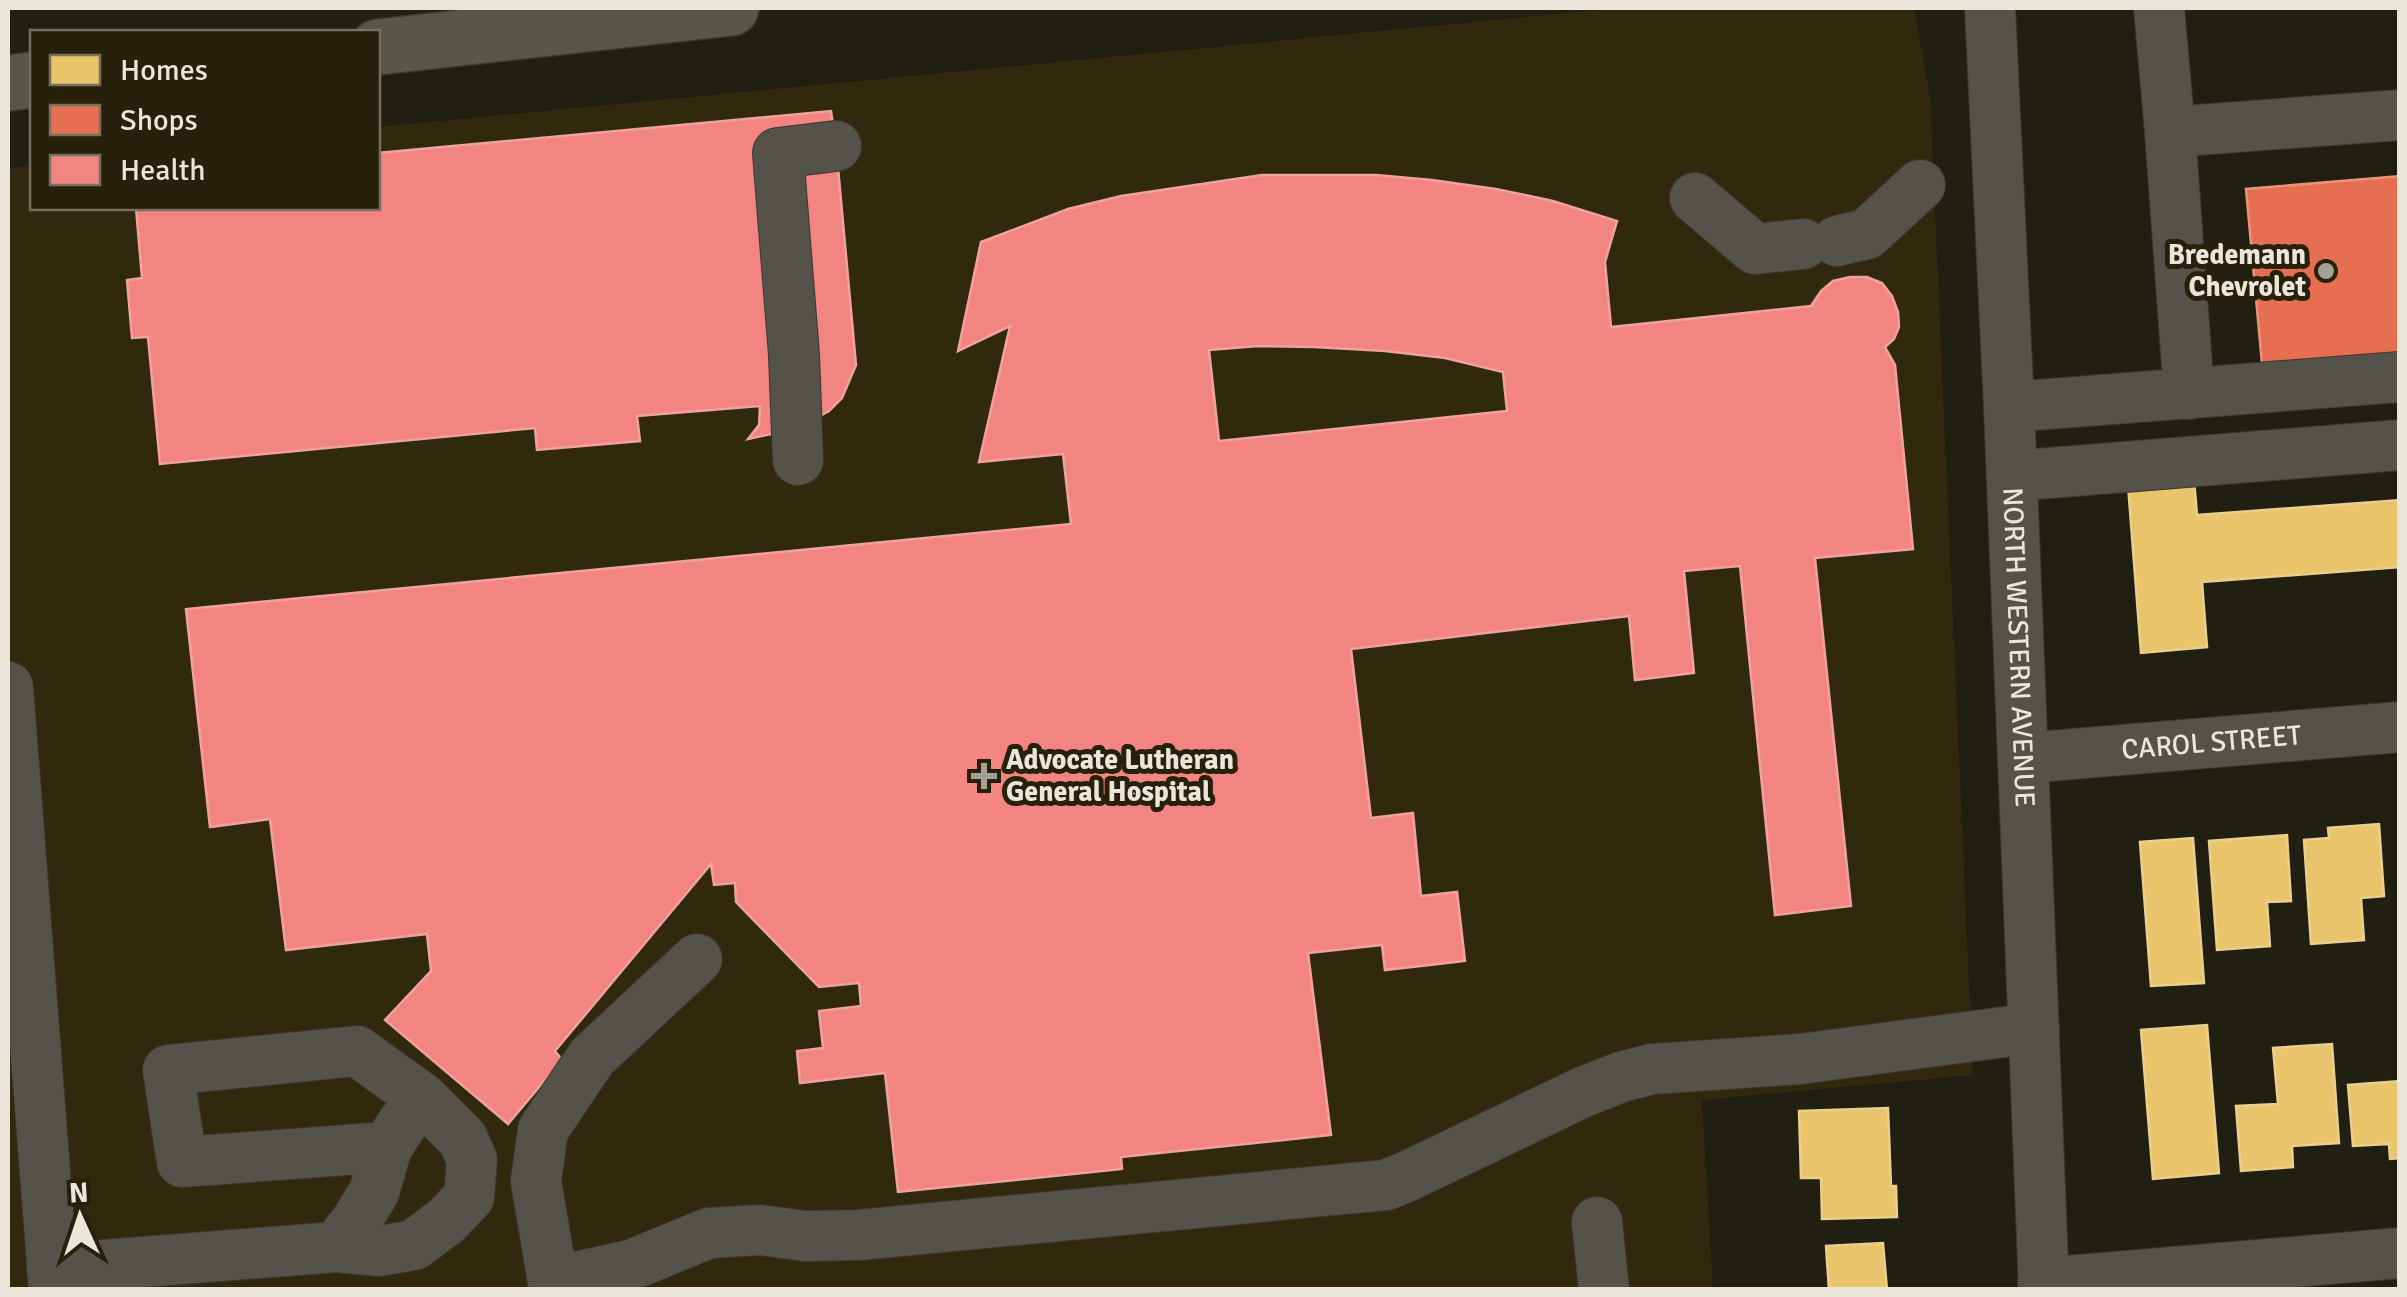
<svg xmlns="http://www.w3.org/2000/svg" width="2407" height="1297" font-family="Signika,sans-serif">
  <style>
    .built { fill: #30290e }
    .homes { fill: #e9c46a; stroke: #e9ce8c; stroke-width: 2.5 }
    .shops { fill: #e76f51; stroke: #e8937a; stroke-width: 2.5 }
    .health { fill: #f28482; stroke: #f0a29c; stroke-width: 2.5; fill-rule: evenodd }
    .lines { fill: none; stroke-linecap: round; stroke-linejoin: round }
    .minor-casing { stroke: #3b3830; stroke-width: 52 }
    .major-casing { stroke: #3b3830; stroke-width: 58 }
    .minor { stroke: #555249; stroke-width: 50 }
    .major { stroke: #5a5549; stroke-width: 55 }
    .poi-dot { fill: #a4a194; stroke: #27210c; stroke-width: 4 }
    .labels { text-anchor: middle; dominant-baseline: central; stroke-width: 10; stroke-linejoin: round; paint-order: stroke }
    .poi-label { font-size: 28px; font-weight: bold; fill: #eae7da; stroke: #27210c; text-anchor: end }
    .street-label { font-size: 28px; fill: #eae7da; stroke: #27210c }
  </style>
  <rect width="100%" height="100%" fill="#211e12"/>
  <path class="built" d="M1621,8H1914L1930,96L1973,1075L1702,1100L1713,1289L8,1290V169L32,164V208H378V127Z"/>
  <g class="homes">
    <path d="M2193,467L2197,515L2400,500V567L2202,582L2207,647L2141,653L2127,472Z"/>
    <path d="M2379,824L2384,896L2361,898L2364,940L2311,944L2304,840L2329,838L2328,828Z"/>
    <path d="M2287,835L2291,901L2267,902L2270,946L2217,950L2209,841Z"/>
    <path d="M2193,838L2204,983L2151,986L2140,842Z"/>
    <path d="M2207,1025L2219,1173L2153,1179L2141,1030Z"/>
    <path d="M2332,1044L2339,1143L2292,1146L2293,1167L2241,1171L2236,1106L2278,1104L2273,1048Z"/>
    <path d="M2400,1081V1158L2390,1159L2389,1144L2353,1146L2348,1085Z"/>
    <path d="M1888,1108L1891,1186H1896L1897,1217L1822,1219L1821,1178H1801L1799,1111Z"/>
    <path d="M1883,1243L1887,1290H1829L1826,1246Z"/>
  </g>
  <path class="shops" d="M2400,176V353L2262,364L2246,189Z"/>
  <g class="health">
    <path d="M831,111L836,146L856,365L842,398L829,411L798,428L748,439L759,425L760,406L637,416L640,441L537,450L535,428L160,464L148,337L132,338L127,280L142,278L136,208H378V153Z"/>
    <path d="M1262,175H1376L1432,180L1496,189L1553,201L1617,221L1605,262L1611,327L1811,306L1821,291L1833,281L1850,277H1867L1882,283L1892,296L1898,312L1899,327L1894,339L1885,347L1895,365L1913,549L1815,558L1851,906L1775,915L1740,566L1684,571L1694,673L1635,680L1629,616L1351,649L1371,818L1413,813L1421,896L1457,892L1465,961L1385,970L1382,945L1308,953L1331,1135L1121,1157L1122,1169L898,1192L885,1073L800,1083L797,1051L823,1048L819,1011L861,1006L859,983L819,987L736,902L735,883L714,885L711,864L555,1051L562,1060L508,1124L385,1020L431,971L427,934L286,950L270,819L210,827L186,609L1071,524L1063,454L979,462L1010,326L958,351L981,242L1068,209L1121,196ZM1258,346L1314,347L1385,351L1445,358L1503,372L1507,411L1219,441L1209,350Z"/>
  </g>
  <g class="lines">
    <defs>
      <g id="minor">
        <path id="s1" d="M1990,8L2009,407L2044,1290"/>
        <path d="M2159,8L2170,132"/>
        <path d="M1695,198L1755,249L1803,244"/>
        <path d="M1837,241L1867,234L1920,185"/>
        <path d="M2189,394L2170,132L2400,115"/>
        <path d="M2009,407L2400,377"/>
        <path d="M798,460L794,355L778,153L836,146"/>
        <path d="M2012,476L2400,445"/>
        <path d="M8,687L54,1290"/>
        <path id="s2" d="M2024,758L2400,727"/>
        <path d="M697,959L592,1057L543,1130L536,1181L553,1282L631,1265L709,1233L760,1230L805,1236L858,1235L1386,1185L1408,1176L1583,1092L1621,1077L1652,1069L1800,1059L2034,1028"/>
        <path d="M1597,1222L1604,1290"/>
        <path d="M336,1247L355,1223L374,1192L387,1147L404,1121"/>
        <path d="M52,1269L336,1247L380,1251L414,1245L446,1221L469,1197L472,1160L463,1139L421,1097L357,1051L168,1070L182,1162L387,1147"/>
        <path d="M2043,1283L2400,1253"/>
      </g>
      <g id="major">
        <path d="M378,47L731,8"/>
        <path d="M8,83L32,80"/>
      </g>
    </defs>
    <use href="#minor" class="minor-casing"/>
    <use href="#major" class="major-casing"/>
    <use href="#minor" class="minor"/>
    <use href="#major" class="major"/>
  </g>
  <g class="poi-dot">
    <circle cx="2326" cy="271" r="10"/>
    <path d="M979 761h10v10h10v10h-10v10h-10v-10h-10v-10h10z"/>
  </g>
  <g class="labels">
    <g class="poi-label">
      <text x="2306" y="255">Bredemann<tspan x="2306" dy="32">Chevrolet</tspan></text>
      <text x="1006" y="760" text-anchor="start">Advocate Lutheran<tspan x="1006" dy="32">General Hospital</tspan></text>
    </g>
    <g class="street-label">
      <text stroke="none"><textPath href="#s1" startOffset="640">NORTH WESTERN AVENUE</textPath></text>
      <text stroke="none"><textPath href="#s2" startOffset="188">CAROL STREET</textPath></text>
    </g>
  </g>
  <rect width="2407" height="1297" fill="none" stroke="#eae7da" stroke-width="20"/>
  <rect x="30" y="30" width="350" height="180" fill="#27210c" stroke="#75705e" stroke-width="2.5"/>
  <rect x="50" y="55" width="50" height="30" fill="#e9c46a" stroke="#75705e" stroke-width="2.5"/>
  <text x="120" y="80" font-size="30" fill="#eae7da">Homes</text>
  <rect x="50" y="105" width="50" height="30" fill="#e76f51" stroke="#75705e" stroke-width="2.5"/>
  <text x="120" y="130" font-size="30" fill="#eae7da">Shops</text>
  <rect x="50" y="155" width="50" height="30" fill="#f28482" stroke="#75705e" stroke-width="2.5"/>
  <text x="120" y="180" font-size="30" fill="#eae7da">Health</text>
  <g transform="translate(80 1217) rotate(357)" stroke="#27210c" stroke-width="8" paint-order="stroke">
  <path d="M0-8L18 38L0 25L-18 38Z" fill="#eae7da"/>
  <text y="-15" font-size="28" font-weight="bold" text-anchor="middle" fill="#eae7da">N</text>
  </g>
</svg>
